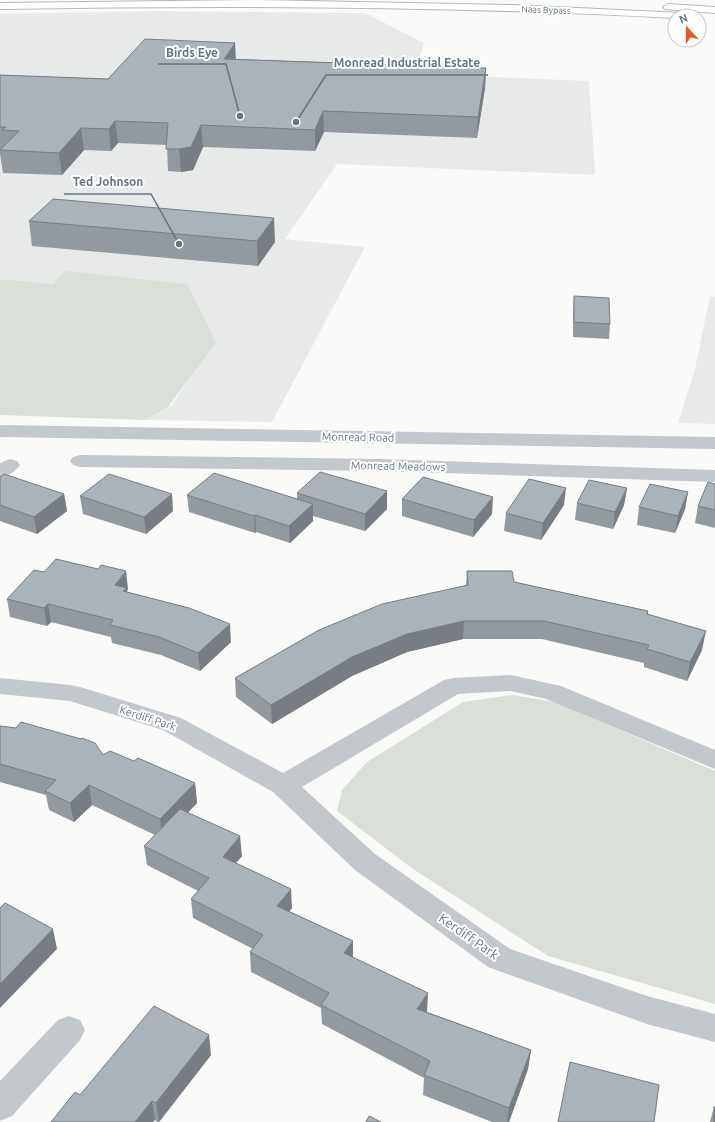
<svg xmlns="http://www.w3.org/2000/svg" width="715" height="1122" font-family="Ubuntu,sans-serif">
  <style>
    .built { fill: #e8e9e9 }
    .green { fill: #dadfd7 }
    .lines { fill: none; stroke-linecap: round; stroke-linejoin: round }
    .highway-casing { stroke: #b4b9bd; stroke-width: 2 }
    .minor { fill: #c3c8cc; fill-rule: evenodd }
    .highway { fill: #fff; fill-rule: evenodd }
    .wall { fill: #929a9f }
    .shaded-wall { fill: #777d82 }
    .building { fill: #aab3b9; stroke: #777d82 }
    .labels { text-anchor: middle; dominant-baseline: central; stroke-width: 4; stroke-linejoin: round; paint-order: stroke }
    .far-street-label { font-size: 9px; fill: #657683; stroke: #fff }
    .street-label { font-size: 11px; fill: #657683; stroke: #fff }
    .near-street-label { font-size: 13px; fill: #657683; stroke: #fff }
    .leader { fill: none; stroke: #657683; stroke-width: 1.5 }
    .callout-dot { fill: #657683; stroke: #fff; stroke-width: 1.5 }
    .callout-label { font-size: 12px; text-anchor: middle; font-weight: bold; fill: #657683; stroke: #fff; stroke-width: 4; stroke-linejoin: round; paint-order: stroke }
  </style>
  <rect width="100%" height="100%" fill="#fafaf8"/>
  <g class="built">
    <path d="M157,11L365,13L424,43L414,74L589,81L595,175L337,164L285,239L365,247L272,422L145,420L172,405L214,341L53,284L0,279V14Z"/>
    <path d="M710,296L715,297V424L678,423L695,369Z"/>
  </g>
  <g class="green">
    <path d="M65,271L187,284L216,342L168,407L145,420L0,415V279L53,284Z"/>
    <path d="M512,695L555,702L715,771V1004L548,956L413,869L337,811L342,790L367,762L463,702Z"/>
  </g>
  <g class="lines">
    <defs>
      <g id="highway">
        <path d="M256,0L513,5L684,13L689,16H675V18C450,6 225,5 0,9V3Z"/>
        <path d="M668,4L715,7V13L665,9L663,7Z"/>
      </g>
    </defs>
    <use href="#highway" class="highway-casing"/>
    <g class="minor">
      <path d="M0,425L715,437V449L0,437Z"/>
      <path d="M80,455L382,459L715,470V482L382,471L80,467L73,465L70,461L73,457Z"/>
      <path d="M10,459L17,461L20,465C15,472 8,476 0,478V463Z"/>
      <path d="M511,675L561,686L715,750V769L546,699L511,691L458,694L302,787L375,854L510,949L647,996L715,1014V1042L647,1024L488,967L355,870L273,792L163,730L70,701L0,694V678L71,685L80,687L181,718L283,773L444,680L453,678Z"/>
      <path d="M69,1016L80,1020L85,1030L80,1040L12,1116L0,1121V1081L58,1020Z"/>
    </g>
    <use href="#highway" class="highway"/>
  </g>
  <g class="wall">
    <path d="M236,59L486,68L485,88L477,138L324,132L315,151L203,147L193,170L181,172L168,171L167,145L118,143L111,151L84,150L62,175L3,173L0,154V150L1,149H0V75L108,79Z"/>
    <path d="M29,221L275,242L258,266L32,246Z"/>
    <path d="M574,296L610,324L609,339L573,337V311Z"/>
    <path d="M0,477L64,494L67,511L37,534L0,521Z"/>
    <path d="M715,484V528L695,523L698,506Z"/>
    <path d="M627,488L624,505L613,529L575,520L577,503Z"/>
    <path d="M387,491V509L365,531L313,516V521L290,543L256,532L255,533L189,512L187,495L297,499V493Z"/>
    <path d="M688,492L685,509L675,533L637,525L639,507Z"/>
    <path d="M80,496L173,511L146,534L83,514Z"/>
    <path d="M402,499L492,514L473,537L402,516Z"/>
    <path d="M564,505L541,540L504,531L506,513Z"/>
    <path d="M98,569L128,589L127,591V592L231,642L200,671L161,655L112,643L111,637L51,622L47,626L10,617L7,599L44,572Z"/>
    <path d="M467,571L514,582L648,611V615L702,650L687,681L644,667V663L542,639H463L407,652L352,676L272,724L236,697L235,678L466,585Z"/>
    <path d="M0,726L103,755L134,761L195,783L197,803L188,812L242,856L236,863L292,908L289,911L353,941V957L427,1012L531,1050L528,1069L509,1122H492L423,1095L424,1078L322,1024L321,1008L251,972L250,952L253,949L193,918L191,899L198,891L147,865L144,846L155,835L92,805L74,822L49,810L46,795L0,782Z"/>
    <path d="M211,1055L159,1122H157L155,1120L80,1095Z"/>
    <path d="M714,1107L715,1122H710Z"/>
  </g>
  <g class="shaded-wall">
    <path d="M235,43L236,62L224,59Z"/>
    <path d="M486,68L485,88L477,138L478,117Z"/>
    <path d="M323,111L324,132L315,151V130Z"/>
    <path d="M115,121L118,143L111,151L109,129Z"/>
    <path d="M201,125L203,147L193,170L181,172L179,149Z"/>
    <path d="M81,128L84,150L62,175L59,153Z"/>
    <path d="M274,218L275,242L258,266L257,241Z"/>
    <path d="M566,488L564,505L541,540L543,523Z"/>
    <path d="M627,488L624,505L613,529L615,512Z"/>
    <path d="M387,491V509L365,531V514Z"/>
    <path d="M688,492L685,509L675,533L678,516Z"/>
    <path d="M64,494L67,511L37,534L34,517Z"/>
    <path d="M172,494L173,511L146,534L144,517Z"/>
    <path d="M493,497L492,514L473,537L474,520Z"/>
    <path d="M313,504V521L290,543L289,526Z"/>
    <path d="M255,515L256,532L255,533L254,516Z"/>
    <path d="M126,571L128,589L127,591L129,605L115,585Z"/>
    <path d="M48,604L51,622L47,626L44,608Z"/>
    <path d="M464,621L463,639L407,652L352,676L272,724L271,705L352,657L407,634Z"/>
    <path d="M230,624L231,642L200,671L198,653Z"/>
    <path d="M706,631L702,650L687,681L690,662Z"/>
    <path d="M195,783L197,803L163,839L160,819Z"/>
    <path d="M89,785L92,805L74,822L70,803Z"/>
    <path d="M240,836L242,856L224,876L223,857Z"/>
    <path d="M291,889L292,908L278,925L277,906Z"/>
    <path d="M53,929L57,949L0,1008V984Z"/>
    <path d="M353,941V961L344,953Z"/>
    <path d="M428,993L427,1012L417,1009Z"/>
    <path d="M209,1035L211,1055L159,1122L156,1103Z"/>
    <path d="M531,1050L528,1069L509,1122H507L509,1108Z"/>
    <path d="M152,1101L155,1120L153,1122H135Z"/>
  </g>
  <g class="building">
    <path d="M145,39L235,43L224,59L486,68L478,117L323,111L315,130L201,125L191,147L179,149H166L168,123L115,121L109,129L81,128L59,153L0,150L19,131L2,130L6,127H0V75L108,79Z"/>
    <path d="M53,199L274,218L257,241L29,221Z"/>
    <path d="M574,296L609,298L610,324L574,322Z"/>
    <path d="M320,472L387,491L365,514L297,493Z"/>
    <path d="M214,473L313,504L289,526L255,515L254,516L187,495Z"/>
    <path d="M4,474L64,494L34,517L0,505V477Z"/>
    <path d="M109,474L172,494L144,517L80,496Z"/>
    <path d="M423,477L493,497L474,520L402,499Z"/>
    <path d="M529,479L566,488L543,523L506,513Z"/>
    <path d="M589,480L627,488L615,512L577,503Z"/>
    <path d="M708,482L715,484V510L698,506Z"/>
    <path d="M650,484L688,492L678,516L639,507Z"/>
    <path d="M56,559L98,569L101,565L126,571L115,585L127,588L123,591L189,608L230,624L198,653L159,637L110,625L113,620L48,604L44,608L7,599L34,570L44,572Z"/>
    <path d="M467,571H512L514,582L648,611L647,614L706,631L690,662L647,649L649,645L544,621H464L407,634L352,657L271,705L235,678L319,630L382,604L468,585Z"/>
    <path d="M21,722L81,739L82,738L95,743L103,755L110,751L134,761L138,758L195,783L160,819L89,785L70,803L45,791L56,780L0,764V726L16,728Z"/>
    <path d="M180,809L240,836L223,857L291,889L277,906L353,941L344,953L428,993L417,1009L531,1050L509,1108L424,1075L430,1061L321,1005L329,993L250,952L263,935L191,899L209,878L144,846Z"/>
    <path d="M5,903L53,929L0,984V908Z"/>
    <path d="M154,1006L209,1035L156,1103L152,1101L135,1122H51L75,1092L80,1095Z"/>
    <path d="M570,1062L659,1085L654,1122H558Z"/>
    <rect x="714" y="1107" width="1" height="15"/>
    <path d="M369,1116L381,1122H366Z"/>
  </g>
  <g class="labels">
    <g class="far-street-label">
      <text transform="translate(546 10) rotate(2)">Naas Bypass</text>
    </g>
    <g class="street-label">
      <text transform="translate(358 437) rotate(1)">Monread Road</text>
      <text transform="translate(398 466) rotate(1)">Monread Meadows</text>
      <text transform="translate(148 718) rotate(18)">Kerdiff Park</text>
    </g>
    <g class="near-street-label">
      <text transform="translate(469 936) rotate(35)">Kerdiff Park</text>
    </g>
  </g>
  <path class="leader" d="M240 116L226 64H158M296 122L326 75H488M179 244L151 194H64"/>
  <g class="callout-dot">
    <circle cx="240" cy="116" r="4"/>
    <circle cx="296" cy="122" r="4"/>
    <circle cx="179" cy="244" r="4"/>
  </g>
  <g class="callout-label">
    <text x="192" y="57">Birds Eye</text>
    <text x="407" y="67">Monread Industrial Estate</text>
    <text x="108" y="186">Ted Johnson</text>
  </g>
  <g transform="translate(687 28) rotate(339)"><circle r="19" fill="#ffffff" stroke="#c1c8cd"/>
  <path d="M0-3L7 15L0 10L-7 15Z" fill="#e4572e"/>
  <text y="-6" font-size="11" font-weight="bold" text-anchor="middle" fill="#657683">N</text>
  </g>
</svg>
